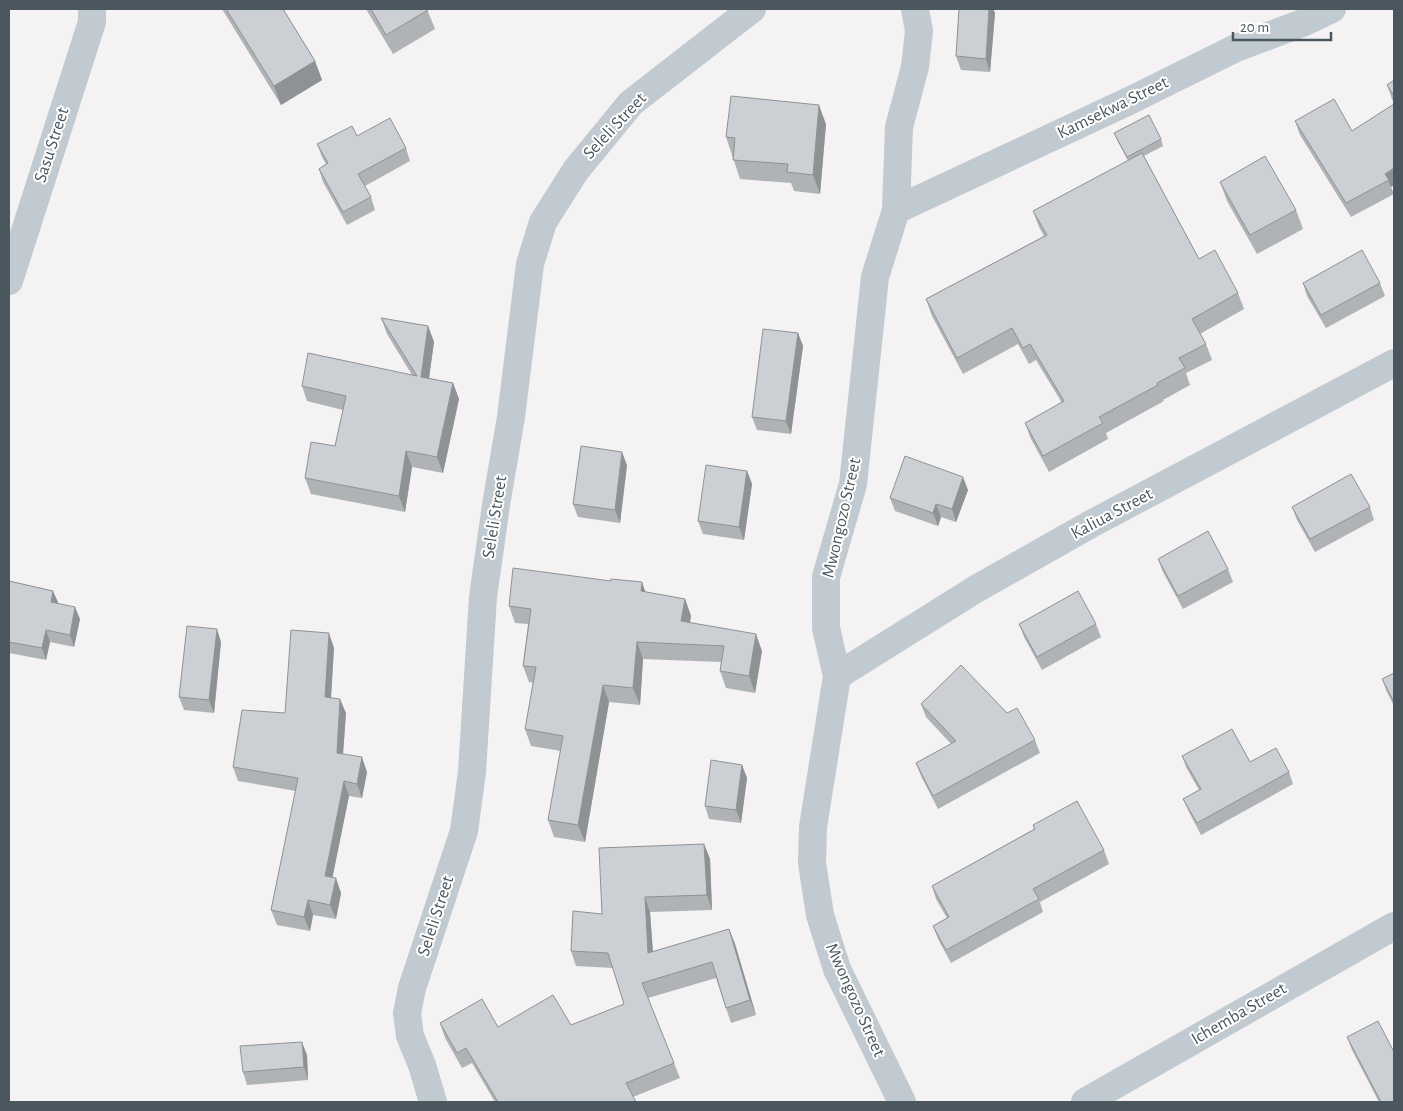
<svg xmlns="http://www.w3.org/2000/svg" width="1403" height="1111" font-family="'Alegreya Sans',sans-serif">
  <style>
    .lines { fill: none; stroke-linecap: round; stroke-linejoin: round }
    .minor { stroke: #c1cad0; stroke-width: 28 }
    .wall { fill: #afb3b6 }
    .shaded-wall { fill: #8f9294 }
    .building { fill: #ccd0d4; stroke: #8f9294 }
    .labels { text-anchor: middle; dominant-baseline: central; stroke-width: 4; stroke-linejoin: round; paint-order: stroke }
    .street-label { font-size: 18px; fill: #4a575f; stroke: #fff }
  </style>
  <rect width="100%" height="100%" fill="#f4f2f2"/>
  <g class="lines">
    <g class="minor">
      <path d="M896,210L1129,101L1236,48L1305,22L1332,9"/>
      <path d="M9,281L92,22V9"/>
      <path d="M837,676L976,589L1091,524L1394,363"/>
      <path d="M433,1102L422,1065L410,1036L407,1013L412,988L464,831L472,772L483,597L496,505L511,417L530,264L543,222L576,170L631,103L752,9"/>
      <path d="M902,1102L837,969L820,915L812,863L813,827L837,676L826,628V577L853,484L875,277L896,210L899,127L915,67L919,31L915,9"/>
      <path d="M1085,1102L1394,926"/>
    </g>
  </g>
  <g class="wall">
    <path d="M222,9H283L315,61L322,80L281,105Z"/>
    <path d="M366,9H427L435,29L393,54Z"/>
    <path d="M959,9H993L995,13L990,72L961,70L956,56Z"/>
    <path d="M1394,80V102L1392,99L1387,85Z"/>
    <path d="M1394,104V185L1391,187L1394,194L1351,217L1300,135L1295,121L1352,131Z"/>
    <path d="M826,124L820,194L794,191L791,183L740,179L726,137Z"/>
    <path d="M1114,133L1161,139L1163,146L1144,156L1199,259L1238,293L1244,309L1200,334L1206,344L1212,360L1186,373L1190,385L1163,400L1164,401L1106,433L1108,439L1049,472L1031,439L1025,423L1062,403L1036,360L1029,364L1018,344L963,374L932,316L926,299L1044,236L1039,227L1033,211L1128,161L1117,140Z"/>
    <path d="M357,136L406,148L410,161L365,186L371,197L375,210L347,225L323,182L319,169L326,164L322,157L317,144Z"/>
    <path d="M1220,182L1296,210L1303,229L1257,254L1227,201Z"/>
    <path d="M1303,283H1380L1385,296L1326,328L1307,296Z"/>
    <path d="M381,318L428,326L434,342L429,378L453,383L459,399L443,473L412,467L405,512L311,494L305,478L335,446L343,410L307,401L302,386L412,375L387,334Z"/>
    <path d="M798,333L803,346L791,434L757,430L752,417Z"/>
    <path d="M627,465L620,523L578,517L573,504Z"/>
    <path d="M747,471L752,484L744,540L703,534L698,521Z"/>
    <path d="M968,490L956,522L941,517L938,526L895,511L890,498Z"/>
    <path d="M1292,507H1370L1374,520L1315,552L1297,520Z"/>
    <path d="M1158,559L1228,569L1233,582L1183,609L1163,572Z"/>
    <path d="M9,581L53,591L58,604L80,619L74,647L50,642L46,660L9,653Z"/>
    <path d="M645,592L685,599L691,616L690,623L762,651L755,693L726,688L720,671L721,662L643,659L640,705L609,702L585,842L554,837L548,820L561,751L531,746L525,729L534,683L529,682L523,666L528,624L515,623L509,606Z"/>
    <path d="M1019,624H1096L1101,637L1042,670L1024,637Z"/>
    <path d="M221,642L214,713L184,710L179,697Z"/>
    <path d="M334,648L331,698L346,713L343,754L367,772L362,798L349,796L332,877L341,893L336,919L313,915L310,931L277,925L271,910L296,791L238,781L233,767L285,713Z"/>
    <path d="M1394,673V706L1387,692L1382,679Z"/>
    <path d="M921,704L1007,713L1035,740L1040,753L938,809L921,776L916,763L951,744L926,717Z"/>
    <path d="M1182,756L1250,762L1289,772L1293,784L1201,835L1188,810L1183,799L1199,790L1186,767Z"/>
    <path d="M742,765L747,778L741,823L709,819L705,806Z"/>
    <path d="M1033,825L1104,850L1109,864L1040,902L1043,912L951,963L938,939L933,926L947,918L936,899L932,886L1034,829Z"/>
    <path d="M704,844L710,859L712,910L650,912L653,952L729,929L735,944L756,1015L731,1023L716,978L648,998L680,1078L633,1097L636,1102H495L472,1063L462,1068L445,1038L440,1023L498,1027L571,1025L624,1004L613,968L576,966L571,951L602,914Z"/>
    <path d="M1347,1037L1394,1102H1379L1352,1050Z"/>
    <path d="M307,1055L308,1080L247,1085L243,1072Z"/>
  </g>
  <g class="shaded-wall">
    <path d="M989,9H993L995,13L990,72L986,59Z"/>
    <path d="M315,61L322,80L281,105L274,86Z"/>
    <path d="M819,105L826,124L820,194L813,175Z"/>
    <path d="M1394,168V185L1391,187L1385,174Z"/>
    <path d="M428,326L434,342L427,392L421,377Z"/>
    <path d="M798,333L803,346L791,434L786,421Z"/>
    <path d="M453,383L459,399L443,473L437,457Z"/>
    <path d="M406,451L412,467L405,512L399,496Z"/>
    <path d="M622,452L627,465L620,523L615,510Z"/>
    <path d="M747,471L752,484L744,540L739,527Z"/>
    <path d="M963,477L968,490L956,522L952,509Z"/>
    <path d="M936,504L941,517L938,526L933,513Z"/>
    <path d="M642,582L648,599L641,591Z"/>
    <path d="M53,591L58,602L55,614L51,602Z"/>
    <path d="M685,599L691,616L687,638L681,621Z"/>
    <path d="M75,607L80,619L74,647L70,635Z"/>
    <path d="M217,629L221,642L214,713L209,700Z"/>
    <path d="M46,630L50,642L46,660L42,648Z"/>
    <path d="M329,633L334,648L330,712L325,697Z"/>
    <path d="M756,634L762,651L755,693L749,676Z"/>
    <path d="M637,642L643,659L640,705L633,688Z"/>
    <path d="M603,685L609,702L585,842L578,825Z"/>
    <path d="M340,699L346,713L342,767L337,753Z"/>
    <path d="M362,757L367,772L362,798L357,784Z"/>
    <path d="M742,765L747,778L741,823L736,810Z"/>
    <path d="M344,781L349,796L330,890L325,876Z"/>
    <path d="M704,844L710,859L712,910L707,895Z"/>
    <path d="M336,878L341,893L336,919L330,905Z"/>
    <path d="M645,897L650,912L654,968L648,953Z"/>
    <path d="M308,900L313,915L310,931L304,917Z"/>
    <path d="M729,929L735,944L756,1015L750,1000Z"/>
    <path d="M302,1042L307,1055L308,1080L304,1067Z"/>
  </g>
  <g class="building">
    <path d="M226,9H283L315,61L274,86Z"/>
    <path d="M371,9H427L428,10L386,35Z"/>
    <path d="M959,9H989L986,59L956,56Z"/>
    <path d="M1394,80V96L1387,85Z"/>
    <path d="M731,96L819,105L813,175L787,172L788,164L733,160L735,138L726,137Z"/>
    <path d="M1334,99L1352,131L1394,104V168L1385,174L1389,180L1346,203L1295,121Z"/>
    <path d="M1149,115L1161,139L1127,157L1114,133Z"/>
    <path d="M390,118L406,148L358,174L371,197L343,212L319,169L328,163L317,144L352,126L357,136Z"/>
    <path d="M1142,153L1199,259L1215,250L1238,293L1192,319L1206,344L1179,358L1185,368L1157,383L1158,385L1099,417L1103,423L1043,456L1025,423L1064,401L1030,344L1023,348L1012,328L957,358L926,299L1047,235L1033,211Z"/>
    <path d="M1265,156L1296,210L1250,235L1220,182Z"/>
    <path d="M1362,250L1380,283L1321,315L1303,283Z"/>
    <path d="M381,318L428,326L421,377L453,383L437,457L406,451L399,496L305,478L311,442L335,446L346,396L302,386L308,353L417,376Z"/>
    <path d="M763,329L798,333L786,421L752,417Z"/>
    <path d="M581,446L622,452L615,510L573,504Z"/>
    <path d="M905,456L963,477L952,509L936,504L933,513L890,498Z"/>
    <path d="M706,465L747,471L739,527L698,521Z"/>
    <path d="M1351,474L1370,507L1310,539L1292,507Z"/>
    <path d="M1208,531L1228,569L1178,596L1158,559Z"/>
    <path d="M513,568L611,581V579L642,582L641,591L685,599L681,621L756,634L749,676L720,671L724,646L637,642L633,688L603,685L578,825L548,820L563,736L525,729L536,667L523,666L531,609L509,606Z"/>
    <path d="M9,581L53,591L51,602L75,607L70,635L46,630L42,648L9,642Z"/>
    <path d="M1078,591L1096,624L1037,657L1019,624Z"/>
    <path d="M187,626L217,629L209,700L179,697Z"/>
    <path d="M291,630L329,633L325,697L340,699L337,753L362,757L357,784L344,781L325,876L336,878L330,905L308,900L304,917L271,910L298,778L233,767L242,710L285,713Z"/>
    <path d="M961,665L1007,713L1017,708L1035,740L933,796L916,763L956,741L921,704Z"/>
    <path d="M1394,673V702L1382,679Z"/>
    <path d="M1232,729L1250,762L1276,748L1289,772L1197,823L1183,799L1201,789L1182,756Z"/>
    <path d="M711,760L742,765L736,810L705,806Z"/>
    <path d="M1077,801L1104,850L1033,889L1039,899L946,950L933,926L949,917L932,886L1035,829L1033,825Z"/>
    <path d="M704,844L707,895L645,897L648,953L729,929L750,1000L726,1008L712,962L642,983L674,1063L626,1083L636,1102H498L466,1048L457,1053L440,1023L482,999L498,1027L553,995L571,1025L624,1004L608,953L571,951L573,911L602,914L599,848Z"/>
    <path d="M1378,1021L1394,1052V1102H1381L1347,1037Z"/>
    <path d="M302,1042L304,1067L243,1072L240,1046Z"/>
  </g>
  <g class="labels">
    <g class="street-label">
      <text transform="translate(1113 108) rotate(-26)">Kamsekwa Street</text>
      <text transform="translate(615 126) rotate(-47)">Seleli Street</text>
      <text transform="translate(52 145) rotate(-72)">Sasu Street</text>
      <text transform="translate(1112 514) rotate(-28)">Kaliua Street</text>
      <text transform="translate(495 517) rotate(-81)">Seleli Street</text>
      <text transform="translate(842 518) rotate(-77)">Mwongozo Street</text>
      <text transform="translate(436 916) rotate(-72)">Seleli Street</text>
      <text transform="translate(855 1000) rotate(66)">Mwongozo Street</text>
      <text transform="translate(1239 1014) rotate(-30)">Ichemba Street</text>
    </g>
  </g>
  <rect width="1403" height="1111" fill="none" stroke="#4a575f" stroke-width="20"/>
  <path d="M1233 32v8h98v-8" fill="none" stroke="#4a575f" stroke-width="2.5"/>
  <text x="1240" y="32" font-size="15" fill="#4a575f" stroke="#ffffff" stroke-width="4" paint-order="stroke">20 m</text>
</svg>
